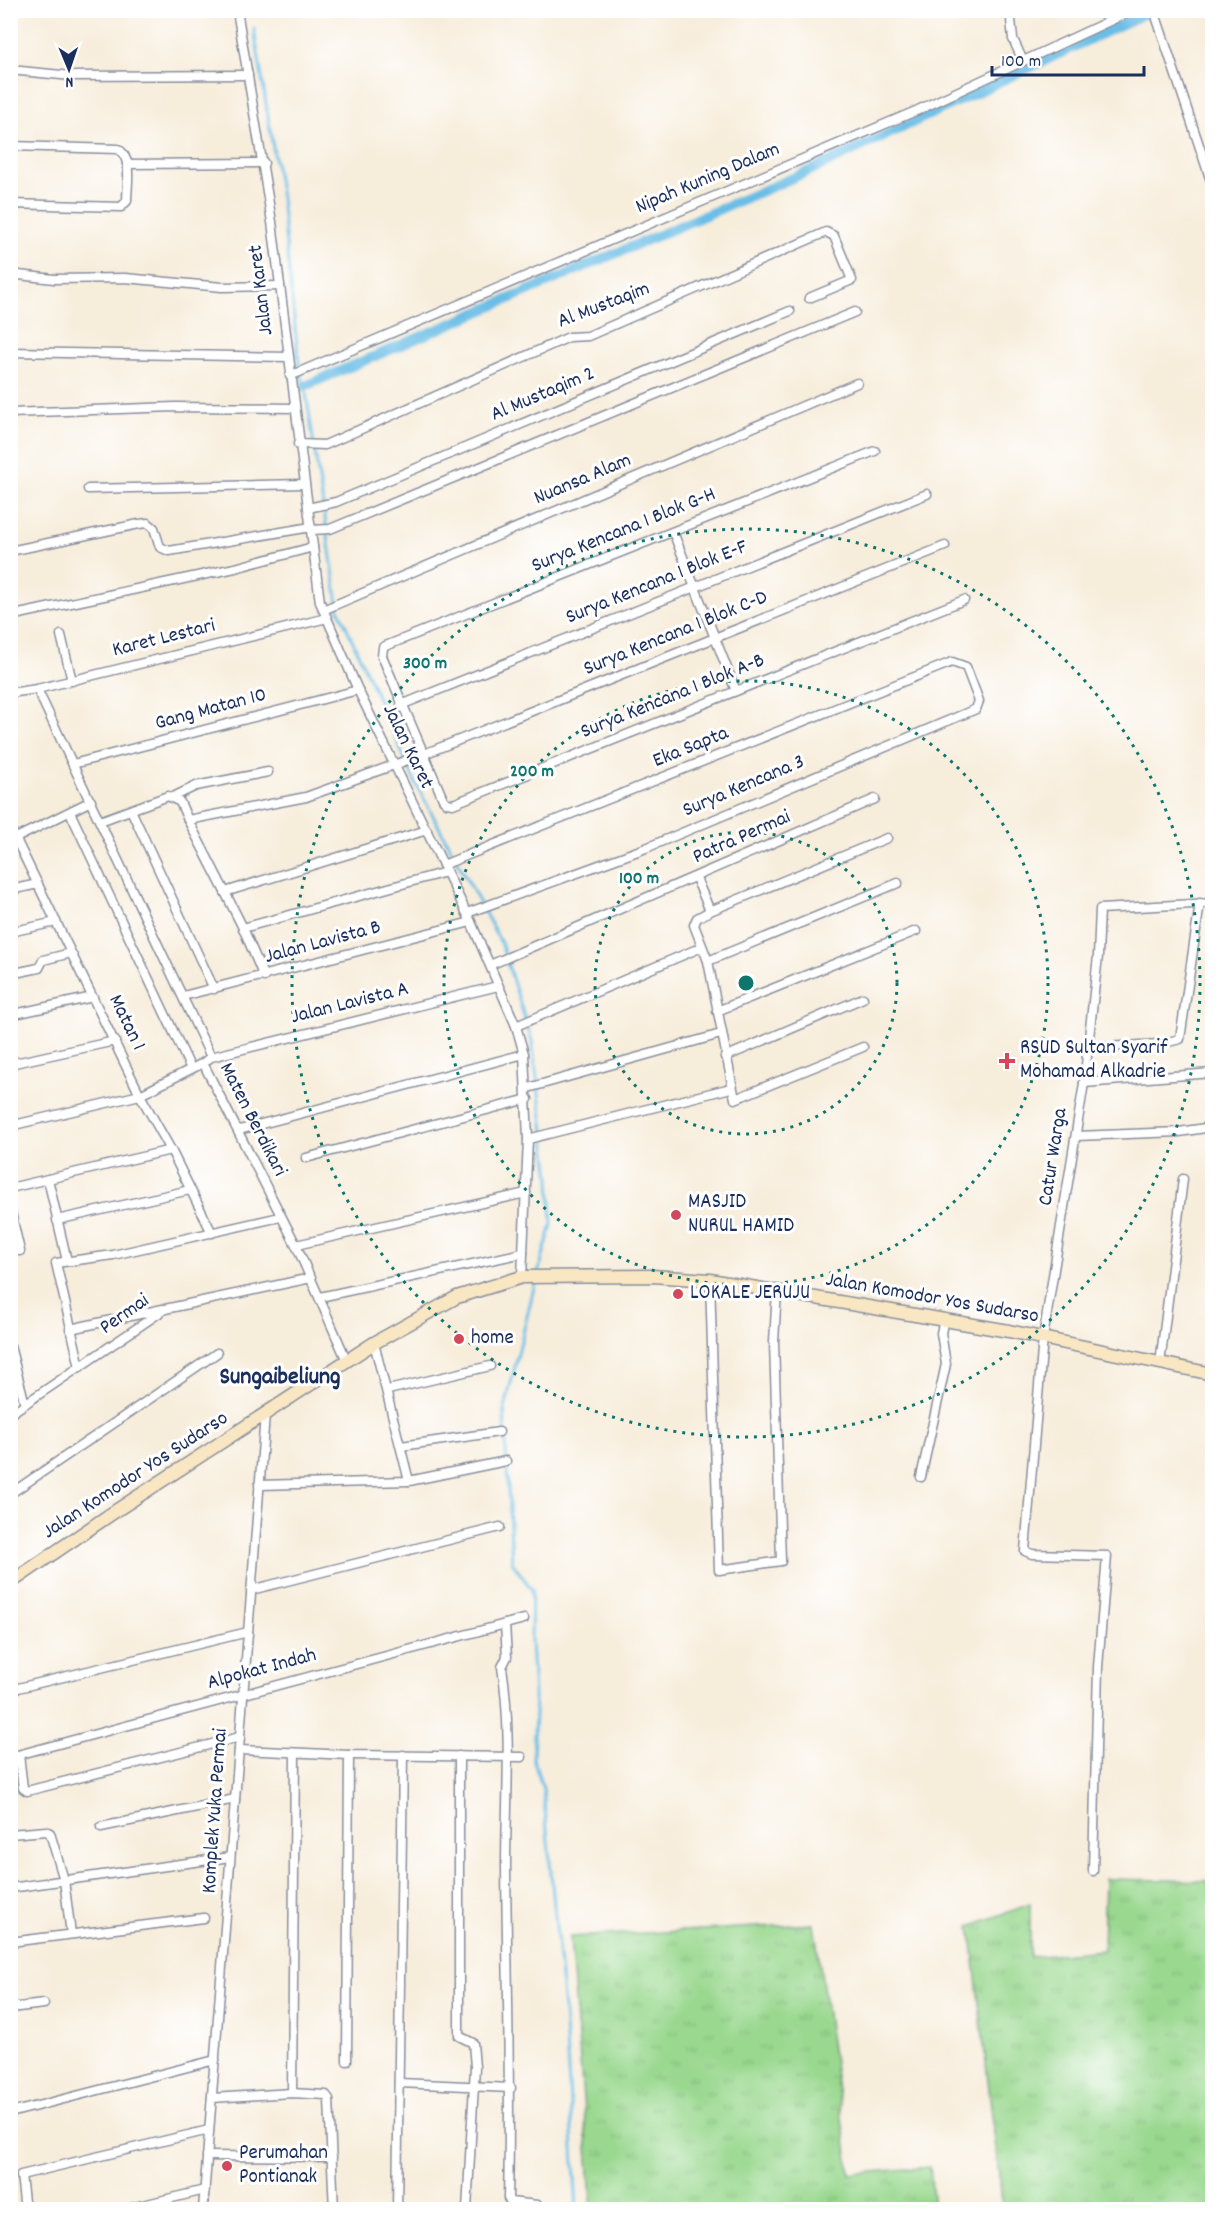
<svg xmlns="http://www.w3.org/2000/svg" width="1223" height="2220" font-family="Dekko,sans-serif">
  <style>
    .grass { fill: url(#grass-tufts); stroke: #5a8476; stroke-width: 1.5 }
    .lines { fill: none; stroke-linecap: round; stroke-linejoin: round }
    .stream { stroke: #6abee6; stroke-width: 3 }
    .canal { stroke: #6abee6; stroke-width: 10 }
    .street-casing { stroke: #898e9c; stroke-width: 11 }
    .secondary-casing { stroke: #898e9c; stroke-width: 15 }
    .street { stroke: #fff; stroke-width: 8 }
    .secondary { stroke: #f9e7c3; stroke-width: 12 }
    .ring { fill: none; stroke: #0f766e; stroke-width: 3; stroke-dasharray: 3 6 }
    .poi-dot { fill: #d1495b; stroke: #fff; stroke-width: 2 }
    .labels { text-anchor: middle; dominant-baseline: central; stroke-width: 6; stroke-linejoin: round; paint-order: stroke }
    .street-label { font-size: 21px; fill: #1b2f5e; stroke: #fff }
    .poi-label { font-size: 21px; fill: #1b2f5e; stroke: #fff; text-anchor: start }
    .quarter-label { font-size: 24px; font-weight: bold; fill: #1b2f5e; stroke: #fff }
    .centre { fill: #0f766e; stroke: #fff; stroke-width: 3 }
    .ring-label { font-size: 18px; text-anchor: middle; font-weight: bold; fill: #0f766e; stroke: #fff; stroke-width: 6; stroke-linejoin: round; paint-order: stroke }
  </style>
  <defs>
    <pattern id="grass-tufts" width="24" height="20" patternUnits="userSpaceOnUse" patternTransform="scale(1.5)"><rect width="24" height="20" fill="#99d88e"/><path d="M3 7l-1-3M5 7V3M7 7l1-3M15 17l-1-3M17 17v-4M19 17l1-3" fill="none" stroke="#83ba7d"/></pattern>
  </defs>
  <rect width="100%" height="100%" fill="#fff"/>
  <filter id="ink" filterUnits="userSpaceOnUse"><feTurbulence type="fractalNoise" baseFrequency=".0167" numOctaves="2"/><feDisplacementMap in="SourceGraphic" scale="12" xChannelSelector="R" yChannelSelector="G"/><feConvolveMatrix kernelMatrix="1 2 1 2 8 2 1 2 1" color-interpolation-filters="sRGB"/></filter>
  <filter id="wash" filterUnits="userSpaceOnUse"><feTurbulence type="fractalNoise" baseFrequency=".008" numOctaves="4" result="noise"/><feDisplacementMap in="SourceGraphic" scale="24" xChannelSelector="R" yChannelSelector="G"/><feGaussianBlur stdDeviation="1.35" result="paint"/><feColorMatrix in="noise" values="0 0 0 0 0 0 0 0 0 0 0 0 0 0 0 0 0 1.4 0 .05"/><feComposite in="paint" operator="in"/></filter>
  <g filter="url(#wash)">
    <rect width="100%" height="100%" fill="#f7eddb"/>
    <g class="grass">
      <path d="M1105,1879L1212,1881V2209H1003L970,1926L1030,1904V1957L1103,1950Z"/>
      <path d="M814,1924L850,2174L930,2167L934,2209H592L570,1937Z"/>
    </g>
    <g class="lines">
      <g class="stream">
        <path d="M254,28L281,198L300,373L305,386L339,610L415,782L501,943L532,1041L550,1177L552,1225L538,1273"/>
        <path d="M536,1279L504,1412L512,1562L532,1590L531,1641L535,1713L533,1759L543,1789L564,2009L577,2210"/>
      </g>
      <path class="canal" d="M305,386L816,168L1152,10"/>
    </g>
  </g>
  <g filter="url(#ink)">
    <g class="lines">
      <defs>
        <g id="street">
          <path d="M237,10L272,222L320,602L358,690L471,922L516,1026L524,1054L528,1139L522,1277"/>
          <path d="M1010,10L1013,39L1023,61"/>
          <path d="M1154,10L1212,184"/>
          <path d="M10,70L72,76L248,75"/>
          <path d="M10,146L118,149C133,158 127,185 127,201L121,207L10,204"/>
          <path d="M127,164L264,163"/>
          <path d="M10,274L54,279L125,278L222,287L280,286"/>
          <path d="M10,352L288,357"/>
          <path d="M290,376L916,111L1133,10"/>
          <path d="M10,413L175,407L294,408"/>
          <path d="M298,444L325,445L569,337L588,336L826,232L834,236L852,280L809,298"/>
          <path d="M875,451L383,647L382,656L443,799L447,803L453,804L964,600"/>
          <path d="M88,489L304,484"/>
          <path d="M308,508L336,502L790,311"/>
          <path d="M311,530L330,529L855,312"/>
          <path d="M673,532L736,691"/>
          <path d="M10,551L139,524L148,523L154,528L160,547L169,551L311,527"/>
          <path d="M323,610L857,383"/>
          <path d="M10,616L235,568L313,547"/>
          <path d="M61,635L72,681"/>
          <path d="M37,689L211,1057L203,1063L296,1245L347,1361"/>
          <path d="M10,693L37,689L327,618"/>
          <path d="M401,705L927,494"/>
          <path d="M73,764L358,690"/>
          <path d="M173,797L196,786L268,772"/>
          <path d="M131,810L214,989"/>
          <path d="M70,812L191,1069"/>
          <path d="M188,820L225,892"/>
          <path d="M100,821L168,796L180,802L188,820L306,797L424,754L945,546"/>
          <path d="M10,827L140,1095L171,1150L212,1233"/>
          <path d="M887,838L710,911L697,918L694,925L708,961L898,883"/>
          <path d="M10,841L91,801"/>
          <path d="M443,865L952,662L966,667L979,701L976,709L646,848L467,913"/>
          <path d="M696,878L710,911"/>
          <path d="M10,890L38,884"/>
          <path d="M243,928L225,892L427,830"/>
          <path d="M10,932L56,922"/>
          <path d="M708,961L735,1099L863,1047"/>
          <path d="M490,965L875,799"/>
          <path d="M10,974L39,968L43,960L71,953"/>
          <path d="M264,977L243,928L446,872"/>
          <path d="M183,996L471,922"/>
          <path d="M717,1011L916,931"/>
          <path d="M10,1015L93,997"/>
          <path d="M516,1026L702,947"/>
          <path d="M1087,1048L1160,1044L1180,1039L1200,903"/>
          <path d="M211,1057L498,986"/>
          <path d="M725,1057L863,998"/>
          <path d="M10,1064L115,1041"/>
          <path d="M1084,1083L1212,1073"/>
          <path d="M528,1088L721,1034"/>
          <path d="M10,1126L140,1095L203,1063"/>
          <path d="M239,1130L524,1054"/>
          <path d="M1076,1136L1179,1132L1212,1127"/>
          <path d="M528,1139L731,1088"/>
          <path d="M306,1158L528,1099"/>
          <path d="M48,1179L67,1261"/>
          <path d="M10,1188L171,1150"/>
          <path d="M10,1208L20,1251"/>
          <path d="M57,1220L190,1190"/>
          <path d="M296,1245L526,1193"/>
          <path d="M710,1280L719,1570L781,1561L774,1342L777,1290"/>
          <path d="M320,1297L523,1253"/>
          <path d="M70,1329L163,1309"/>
          <path d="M374,1343L409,1481"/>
          <path d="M10,1346L25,1404"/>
          <path d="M1160,1364L1183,1179"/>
          <path d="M80,1367L56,1263L113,1255L280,1217"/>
          <path d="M388,1390L490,1366"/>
          <path d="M10,1414L165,1309L311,1278"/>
          <path d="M401,1446L499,1432"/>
          <path d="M921,1477L946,1364L941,1333L944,1319"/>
          <path d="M259,1485L409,1481L506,1461"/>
          <path d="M10,1494L217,1353"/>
          <path d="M251,1590L500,1527"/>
          <path d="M505,1624L507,1657L502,1667C512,1732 506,1800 506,1866C507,1977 511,2087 508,2198L510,2202L537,2205V2210"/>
          <path d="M10,1690L248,1632"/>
          <path d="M239,1750L349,1755L522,1757"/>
          <path d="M19,1755L23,1788L27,1791L240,1737"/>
          <path d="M459,1756V2036L473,2043L475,2067L467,2210"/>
          <path d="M10,1757L524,1619"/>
          <path d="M101,1827L235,1799"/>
          <path d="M10,1834L46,1831L50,1833L64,1880L71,1934"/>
          <path d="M1093,1871L1098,1667L1107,1556L1032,1554L1025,1551L1043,1338L1084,1083L1098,956L1100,909L1212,903"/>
          <path d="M10,1888L230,1857"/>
          <path d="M10,1942L204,1918"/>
          <path d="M10,2008L44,2004"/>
          <path d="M347,2061L349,1755"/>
          <path d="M399,2083L511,2088"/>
          <path d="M292,2093L295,1754"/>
          <path d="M212,2098L292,2093L326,2095L329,2099L334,2210"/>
          <path d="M10,2113L215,2060"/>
          <path d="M207,2156L332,2157"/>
          <path d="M25,2210L21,2175L209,2130"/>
          <path d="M122,2210L205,2190"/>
          <path d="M203,2210L265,1415"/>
          <path d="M397,2210L403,1755"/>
        </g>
        <path id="secondary" d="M10,1583L114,1512L374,1343L457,1297L522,1277L652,1276L710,1280L1009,1331L1212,1374"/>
      </defs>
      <use href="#street" class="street-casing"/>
      <use href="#secondary" class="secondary-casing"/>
      <use href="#street" class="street"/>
      <use href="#secondary" class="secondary"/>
    </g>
  </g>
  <g class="ring">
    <circle cx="746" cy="983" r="151"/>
    <circle cx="746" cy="983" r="302"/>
    <circle cx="746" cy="983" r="454"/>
  </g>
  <g class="poi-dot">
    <path d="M1004 1052h6v6h6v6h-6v6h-6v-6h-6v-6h6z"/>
    <circle cx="676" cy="1215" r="6"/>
    <circle cx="678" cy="1294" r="6"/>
    <circle cx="459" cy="1339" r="6"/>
    <circle cx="227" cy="2166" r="6"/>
  </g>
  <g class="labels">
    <g class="street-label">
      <text transform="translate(708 179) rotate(-23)">Nipah Kuning Dalam</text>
      <text transform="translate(262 290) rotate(-97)">Jalan Karet</text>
      <text transform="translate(604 306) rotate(-21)">Al Mustaqim</text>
      <text transform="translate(543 395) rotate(-23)">Al Mustaqim 2</text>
      <text transform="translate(583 480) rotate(-23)">Nuansa Alam</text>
      <text transform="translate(624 531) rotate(-22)">Surya Kencana 1 Blok G-H</text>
      <text transform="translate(657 583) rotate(-22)">Surya Kencana 1 Blok E-F</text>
      <text transform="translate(676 634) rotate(-22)">Surya Kencana 1 Blok C-D</text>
      <text transform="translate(164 639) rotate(-14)">Karet Lestari</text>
      <text transform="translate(673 697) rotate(-22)">Surya Kencana 1 Blok A-B</text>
      <text transform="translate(211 710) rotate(-15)">Gang Matan 10</text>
      <text transform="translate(407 747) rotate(64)">Jalan Karet</text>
      <text transform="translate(691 748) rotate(-22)">Eka Sapta</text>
      <text transform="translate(744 787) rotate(-23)">Surya Kencana 3</text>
      <text transform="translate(742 838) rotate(-24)">Patra Permai</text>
      <text transform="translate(323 943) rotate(-15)">Jalan Lavista B</text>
      <text transform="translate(350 1004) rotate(-14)">Jalan Lavista A</text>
      <text transform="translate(126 1023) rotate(64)">Matan 1</text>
      <text transform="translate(252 1120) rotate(63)">Maten Berdikari</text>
      <text transform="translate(1054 1157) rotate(-81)">Catur Warga</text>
      <text transform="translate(932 1299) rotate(10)">Jalan Komodor Yos Sudarso</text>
      <text transform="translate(125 1315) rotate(-35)">Permai</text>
      <text transform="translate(136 1476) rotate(-33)">Jalan Komodor Yos Sudarso</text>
      <text transform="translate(262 1670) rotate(-15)">Alpokat Indah</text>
      <text transform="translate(216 1811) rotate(-86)">Komplek Yuka Permai</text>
    </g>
    <g class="poi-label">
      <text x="1020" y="1049">RSUD Sultan Syarif<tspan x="1020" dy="24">Mohamad Alkadrie</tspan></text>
      <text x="688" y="1203">MASJID<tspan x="688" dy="24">NURUL HAMID</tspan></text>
      <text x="690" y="1294">LOKALE JERUJU</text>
      <text x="471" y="1339">home</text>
      <text x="239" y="2154">Perumahan<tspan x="239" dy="24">Pontianak</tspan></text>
    </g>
    <g class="quarter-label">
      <text x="280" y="1378">Sungaibeliung</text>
    </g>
  </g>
  <circle cx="746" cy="983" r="9" class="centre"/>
  <g class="ring-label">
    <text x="425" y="668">300 m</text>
    <text x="532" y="776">200 m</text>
    <text x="639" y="883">100 m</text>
  </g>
  <rect width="1223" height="2220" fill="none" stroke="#fff" stroke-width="36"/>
  <g transform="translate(69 69) rotate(178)" stroke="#ffffff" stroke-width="4.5" paint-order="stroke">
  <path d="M0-4.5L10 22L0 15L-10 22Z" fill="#1b2f5e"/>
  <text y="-9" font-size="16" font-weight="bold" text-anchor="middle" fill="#1b2f5e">N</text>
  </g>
  <path d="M992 66v9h152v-9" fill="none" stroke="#1b2f5e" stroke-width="3"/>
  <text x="1001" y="66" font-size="18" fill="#1b2f5e" stroke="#ffffff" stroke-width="4.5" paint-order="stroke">100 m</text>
</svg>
